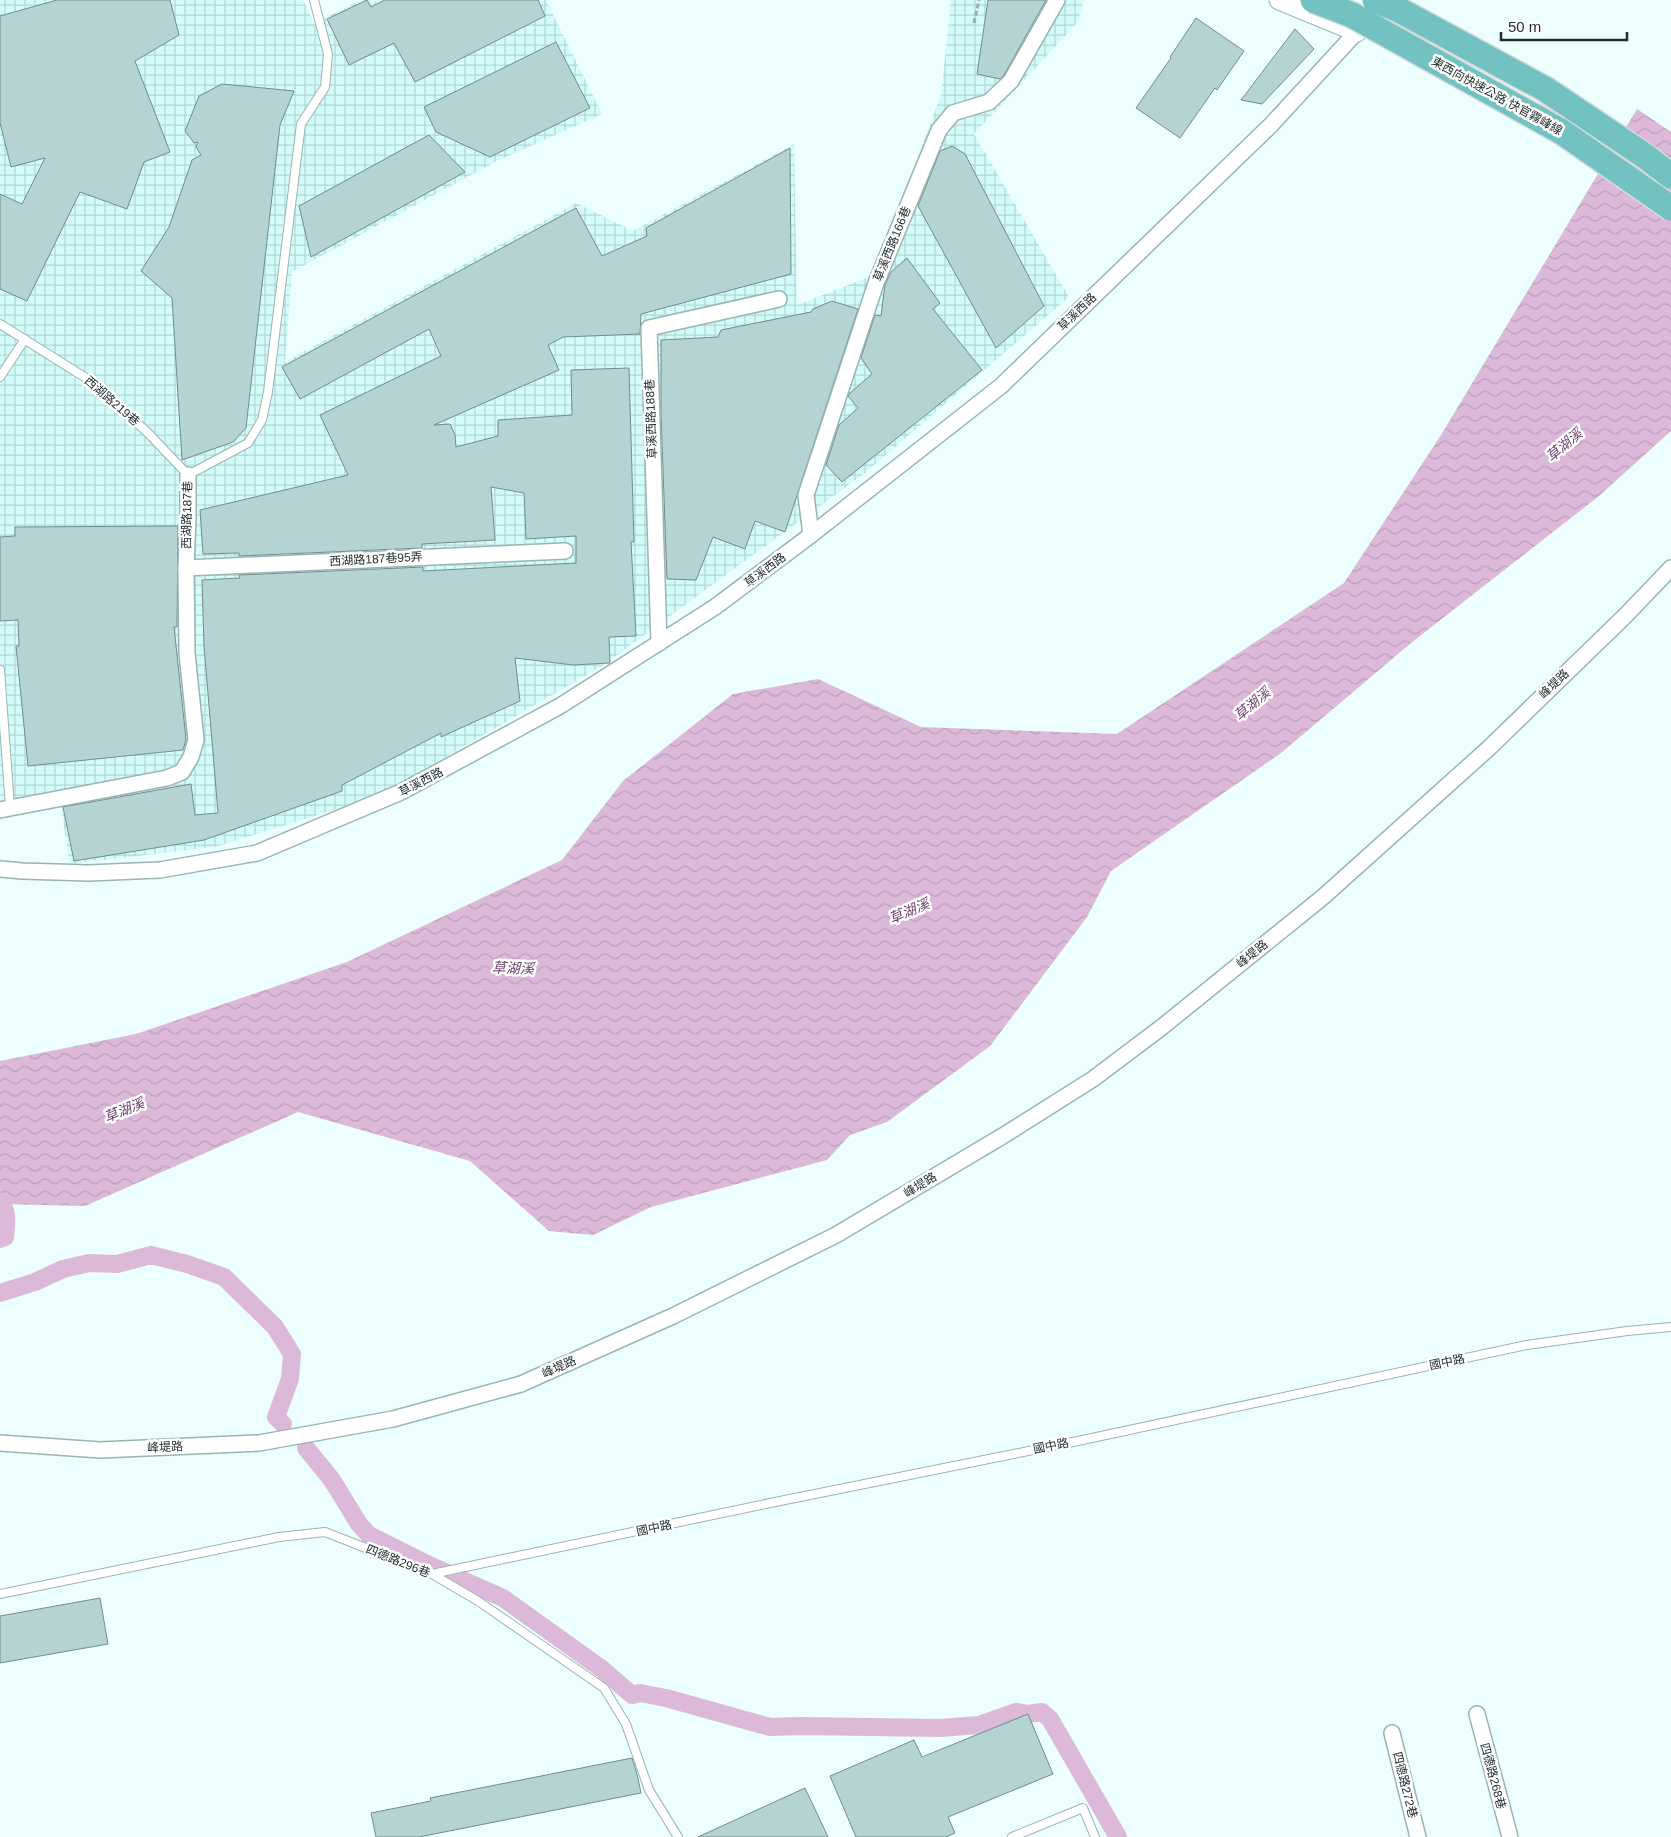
<svg xmlns="http://www.w3.org/2000/svg" width="1671" height="1837" font-family="Helvetica,'Noto Sans TC',sans-serif">
  <style>
    .industrial { fill: url(#industrial-grid) }
    .water { fill: url(#water-waves) }
    .lines { fill: none; stroke-linecap: round; stroke-linejoin: round }
    .canal { stroke: #dcb9d9; stroke-width: 18 }
    .building { fill: #b5d3d2; stroke: #718d8d }
    .service-casing { stroke: #98b5b4; stroke-width: 10 }
    .minor-casing { stroke: #98b5b4; stroke-width: 18 }
    .tertiary-casing { stroke: #98b5b4; stroke-width: 21 }
    .path { stroke: #9dadad; stroke-width: 3; stroke-dasharray: 5 2.5; stroke-linecap: butt }
    .service { stroke: #fff; stroke-width: 8 }
    .minor { stroke: #fff; stroke-width: 15 }
    .tertiary { stroke: #fff; stroke-width: 19 }
    .trunk-bridge-casing { stroke: #d7d9d9; stroke-width: 28; stroke-linecap: butt }
    .trunk-bridge { stroke: #72c2c2; stroke-width: 25 }
    .labels { text-anchor: middle; dominant-baseline: central; stroke-width: 5; stroke-linejoin: round; paint-order: stroke }
    .street-label { font-size: 12px; fill: #222e2e; stroke: #fff }
    .water-label { font-size: 14px; font-style: italic; fill: #6c3f69; stroke: #fff }
  </style>
  <defs>
    <pattern id="industrial-grid" width="8" height="8" patternUnits="userSpaceOnUse" patternTransform="scale(1.25)"><rect width="8" height="8" fill="#d2fbfa"/><path d="M0 4h8M4 0v8" fill="none" stroke="#b4d7d7"/></pattern>
    <pattern id="water-waves" width="16" height="10" patternUnits="userSpaceOnUse" patternTransform="scale(1.25)"><rect width="16" height="10" fill="#dcb9d9"/><path d="M0 5q4-4 8 0t8 0" fill="none" stroke="#bc9fbb"/></pattern>
  </defs>
  <rect width="100%" height="100%" fill="#ecfefe"/>
  <path class="industrial" d="M0,0H303L314,23L362,0H372L374,2L378,0H546L602,114L495,162L292,272L285,362L576,203L633,231L794,144L797,305L874,275L941,95L951,0H1084L1078,22L974,134L1069,297L865,473L602,666L378,796L215,847L70,864L58,790L0,801Z"/>
  <path class="water" d="M1637,109L1671,132V431L1599,496L1411,643L1281,753L1111,871L1087,917L990,1046L887,1122L850,1135L827,1160L651,1207L593,1235L549,1231L470,1161L298,1112L85,1206L0,1204V1061L136,1034L347,962L562,860L623,781L733,694L818,679L921,727L1117,734L1344,583L1441,435Z"/>
  <g class="lines">
    <g class="canal">
      <path d="M0,1202C9,1211 6,1225 5,1237L0,1239"/>
      <path d="M0,1293L35,1282L63,1269L89,1263L117,1264L151,1255L187,1264L224,1277L275,1327L292,1354L290,1379L276,1417L283,1424"/>
      <path d="M306,1448L332,1480L359,1524L369,1535L429,1565L503,1598L602,1669L632,1695L640,1693L666,1698L770,1727L800,1726L940,1728L979,1725L1016,1712L1028,1714L1042,1712L1050,1719L1118,1837"/>
    </g>
  </g>
  <g class="building">
    <path d="M57,0H170L179,35L135,61L170,152L144,162L127,209L80,192L27,301L0,289V194L22,204L45,158L11,167L0,123V16Z"/>
    <path d="M367,0L371,7L385,0H538L545,16L415,82L394,43L349,65L327,19Z"/>
    <path d="M988,0H1046L1004,75L1000,79L977,74Z"/>
    <path d="M1196,18L1244,51L1217,90L1215,88L1180,138L1136,108L1171,58L1170,57Z"/>
    <path d="M1295,29L1314,49L1262,104L1241,100Z"/>
    <path d="M556,42L590,108L490,157L436,132L424,107Z"/>
    <path d="M222,84L294,91L280,125L246,428L233,442L182,460L172,298L141,271L169,227L192,160L201,155L196,147L198,142L194,143L185,131L199,96Z"/>
    <path d="M429,135L465,172L311,257L299,206Z"/>
    <path d="M952,146L965,154L1044,306L996,348L918,206L940,151Z"/>
    <path d="M790,148L791,274L641,314L640,334L563,337L548,345L559,370L434,425L450,424L455,435L456,447L498,436V420L572,415L571,370L629,368L634,542H631L636,636L609,637L610,663L573,665L515,658L520,701L441,737V733L342,785V791L204,840L74,861L63,807L191,784L195,815L218,813L204,646L202,580L240,578L239,575L423,567V571L576,563V536L526,539L524,493L491,487L495,540L422,544V548L239,556V553L203,554L200,510L348,475L320,415L441,356L429,329L300,399L282,367L576,208L602,256L647,236L646,228Z"/>
    <path d="M907,258L940,303L933,309L982,370L842,482L826,465L839,425L858,408L848,396L850,393L872,374L861,358L875,315L881,316L885,285L891,272Z"/>
    <path d="M832,301L858,309L785,532L755,521L745,549L713,537L696,580L667,579L661,415V340L718,337L721,330L811,312L813,309Z"/>
    <path d="M178,526L177,627H174L186,739L183,750L28,766L16,646H19L18,620L0,621V537L15,536V527Z"/>
    <path d="M100,1598L108,1644L0,1663V1616Z"/>
    <path d="M1028,1714L1053,1774L948,1817L955,1833L946,1837H856L830,1776L914,1740L922,1757Z"/>
    <path d="M632,1758L637,1774L641,1793L419,1837H376L371,1813L431,1801L430,1798Z"/>
    <path d="M805,1788L828,1837H698Z"/>
  </g>
  <g class="lines">
    <defs>
      <g id="service">
        <path d="M0,324L94,383L148,433L188,475L248,443L262,420L268,392L301,124L325,87L328,54L314,0"/>
        <path d="M0,377L25,339"/>
        <path d="M0,670L10,807"/>
        <path d="M432,1574L775,1502L1073,1442L1527,1345L1627,1331L1671,1327"/>
        <path d="M0,1594L279,1537L325,1532L432,1574L478,1601L604,1688L626,1724L649,1790L678,1837"/>
        <path d="M1012,1837L1083,1808L1095,1837"/>
      </g>
      <g id="minor">
        <path d="M811,535L806,495L876,283L939,130L953,113L989,102L1011,81L1057,0"/>
        <path d="M186,568L565,551"/>
        <path d="M659,643L649,328L779,299"/>
        <path d="M0,810L167,778L182,772L191,757L196,740L187,653L186,568L188,517V475"/>
        <path d="M0,869L22,871L88,873L160,870L257,853L401,792L560,706L715,607L811,535L1001,386L1271,125L1364,24"/>
        <path d="M0,1443L100,1450L259,1443L393,1419L521,1384L673,1316L836,1235L1001,1137L1093,1079L1162,1027L1323,897L1489,748L1626,615L1671,568"/>
        <path d="M1477,1714L1510,1837"/>
        <path d="M1392,1733L1418,1837"/>
      </g>
      <path id="tertiary" d="M1279,0L1357,32"/>
    </defs>
    <use href="#service" class="service-casing"/>
    <use href="#minor" class="minor-casing"/>
    <use href="#tertiary" class="tertiary-casing"/>
    <path class="path" d="M974,23L979,0"/>
    <use href="#service" class="service"/>
    <use href="#minor" class="minor"/>
    <use href="#tertiary" class="tertiary"/>
    <defs>
      <g id="trunk-bridge">
        <path d="M1313,0L1352,15L1562,132L1671,208"/>
        <path d="M1375,0L1399,10L1545,89L1645,156L1671,176"/>
      </g>
    </defs>
    <use href="#trunk-bridge" class="trunk-bridge-casing"/>
    <use href="#trunk-bridge" class="trunk-bridge"/>
  </g>
  <g class="labels">
    <g class="street-label">
      <text transform="translate(1497 96) rotate(29)">東西向快速公路 快官霧峰線</text>
      <text transform="translate(892 244) rotate(-68)">草溪西路166巷</text>
      <text transform="translate(1077 312) rotate(-44)">草溪西路</text>
      <text transform="translate(112 401) rotate(41)">西湖路219巷</text>
      <text transform="translate(651 419) rotate(-92)">草溪西路188巷</text>
      <text transform="translate(187 515) rotate(-89)">西湖路187巷</text>
      <text transform="translate(376 559) rotate(-3)">西湖路187巷95弄</text>
      <text transform="translate(765 570) rotate(-37)">草溪西路</text>
      <text transform="translate(1554 684) rotate(-44)">峰堤路</text>
      <text transform="translate(421 782) rotate(-27)">草溪西路</text>
      <text transform="translate(1252 954) rotate(-39)">峰堤路</text>
      <text transform="translate(920 1185) rotate(-31)">峰堤路</text>
      <text transform="translate(1447 1362) rotate(-12)">國中路</text>
      <text transform="translate(559 1367) rotate(-24)">峰堤路</text>
      <text transform="translate(1051 1446) rotate(-11)">國中路</text>
      <text transform="translate(165 1447) rotate(-2)">峰堤路</text>
      <text transform="translate(654 1528) rotate(-12)">國中路</text>
      <text transform="translate(398 1561) rotate(22)">四德路296巷</text>
      <text transform="translate(1493 1776) rotate(75)">四德路268巷</text>
      <text transform="translate(1405 1785) rotate(76)">四德路272巷</text>
    </g>
    <g class="water-label">
      <text transform="translate(1564 445) rotate(-40)">草湖溪</text>
      <text transform="translate(1252 704) rotate(-40)">草湖溪</text>
      <text transform="translate(909 911) rotate(-23)">草湖溪</text>
      <text transform="translate(513 968) rotate(2)">草湖溪</text>
      <text transform="translate(124 1110) rotate(-22)">草湖溪</text>
    </g>
  </g>
  <path d="M1501 32v8h126v-8" fill="none" stroke="#222e2e" stroke-width="2.5"/>
  <text x="1508" y="32" font-size="15" fill="#222e2e" stroke="#ffffff" stroke-width="4" paint-order="stroke">50 m</text>
</svg>
